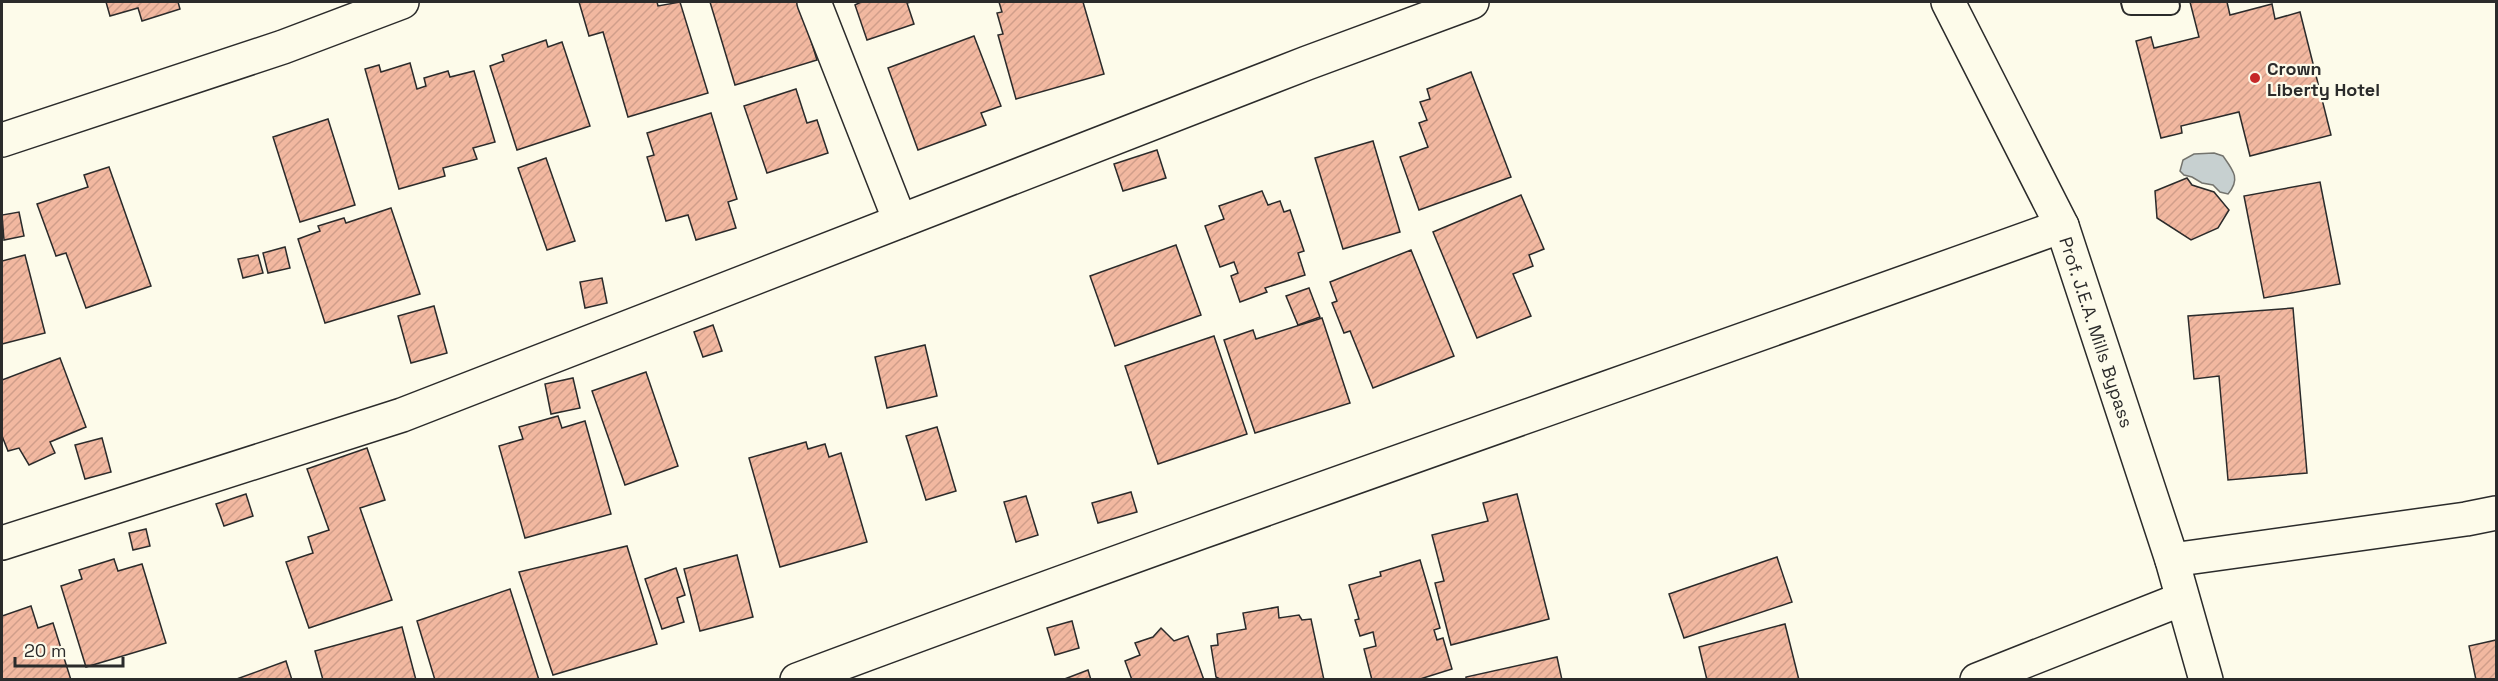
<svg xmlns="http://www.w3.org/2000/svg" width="2498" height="681" font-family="'Space Grotesk',sans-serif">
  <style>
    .water { fill: #c7d0d0; stroke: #74746e; stroke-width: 1.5 }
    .building { fill: url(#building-hatch); stroke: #2b2b2b; stroke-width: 1.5 }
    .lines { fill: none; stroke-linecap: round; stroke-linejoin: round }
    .service-casing { stroke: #2b2b2b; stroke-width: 20 }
    .minor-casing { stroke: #2b2b2b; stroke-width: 36 }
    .tertiary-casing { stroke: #2b2b2b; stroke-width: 36 }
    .service { stroke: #fdfbea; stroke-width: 16 }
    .minor { stroke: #fdfbea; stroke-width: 33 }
    .tertiary { stroke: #fdfbea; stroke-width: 33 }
    .poi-dot { fill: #c62828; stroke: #fdfbea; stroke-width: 2 }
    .labels { text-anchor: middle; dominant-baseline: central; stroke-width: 4.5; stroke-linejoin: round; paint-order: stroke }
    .poi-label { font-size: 18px; font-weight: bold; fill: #2b2b2b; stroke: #fdfbea; text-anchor: start }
    .street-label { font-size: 18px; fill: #2b2b2b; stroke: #fdfbea }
  </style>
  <defs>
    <pattern id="building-hatch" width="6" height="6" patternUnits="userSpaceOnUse" patternTransform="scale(1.5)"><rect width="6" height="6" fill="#f2b8a0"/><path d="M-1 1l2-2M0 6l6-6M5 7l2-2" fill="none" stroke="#d09e8a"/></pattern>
  </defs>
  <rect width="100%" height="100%" fill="#fdfbea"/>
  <path class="water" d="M2214,153L2223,156C2233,170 2241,179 2228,194L2220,192L2213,185L2202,183L2192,177L2184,175L2180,171L2183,160L2194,154Z"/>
  <g class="building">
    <path d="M106,2H178L180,9L142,21L138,8L110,16Z"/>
    <path d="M579,2H657L658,6L680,2L708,93L628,117L603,32L589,36Z"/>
    <path d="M710,2H799L817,60L735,85Z"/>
    <path d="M861,2H911L907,3L914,24L867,40L855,5Z"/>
    <path d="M999,2H1083L1104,74L1016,99L998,35L1003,34L997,13L1002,12Z"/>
    <path d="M2190,2H2227L2230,15L2272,4L2275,19L2300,12L2331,135L2250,156L2239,112L2181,126L2182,133L2161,138L2136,41L2151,37L2154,48L2199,37Z"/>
    <path d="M974,36L1001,106L981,113L986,125L918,150L888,68Z"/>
    <path d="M546,40L548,47L562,42L590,126L517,150L490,66L504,61L502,55Z"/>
    <path d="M410,63L417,89L426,86L424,78L448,71L450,77L474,71L495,142L473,148L477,159L443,168L445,176L399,189L365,69L379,65L381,72Z"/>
    <path d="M1471,72L1511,177L1419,210L1400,157L1428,147L1419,123L1427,120L1420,102L1430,99L1427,89Z"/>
    <path d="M796,89L807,123L817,120L828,153L767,173L744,106Z"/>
    <path d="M711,113L737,199L728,202L736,228L696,240L688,215L666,221L647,157L654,155L647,133Z"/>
    <path d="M328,119L355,205L300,222L273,137Z"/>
    <path d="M1373,141L1400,232L1343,249L1315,158Z"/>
    <path d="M1157,150L1166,178L1123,191L1114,164Z"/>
    <path d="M546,158L575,241L547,250L518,168Z"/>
    <path d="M109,167L151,286L86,308L66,253L56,256L37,204L88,187L84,175Z"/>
    <path d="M2187,178L2192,185L2214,192L2229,210L2218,228L2191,240L2157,218L2155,191Z"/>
    <path d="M2320,182L2340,284L2264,298L2244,196Z"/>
    <path d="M1262,191L1268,205L1280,201L1284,212L1290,210L1304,251L1298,253L1305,275L1265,288L1267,292L1240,302L1231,276L1238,273L1234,262L1220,267L1205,226L1224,219L1219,206Z"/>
    <path d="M1521,195L1544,249L1529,255L1533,266L1513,274L1531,316L1477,338L1433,232Z"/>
    <path d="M391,208L420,294L325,323L298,239L320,231L318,226L344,218L346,223Z"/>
    <path d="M19,212L24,236L4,240L2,215Z"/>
    <path d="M1176,245L1201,315L1115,346L1090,276Z"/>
    <path d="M285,247L290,268L268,273L263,253Z"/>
    <path d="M1411,250L1454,356L1373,388L1350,331L1344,333L1332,303L1337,301L1330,282Z"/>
    <path d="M25,255L45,333L2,344V261Z"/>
    <path d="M258,255L263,273L243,278L238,259Z"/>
    <path d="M602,278L607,303L585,308L580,282Z"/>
    <path d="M1309,288L1320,317L1298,325L1286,296Z"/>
    <path d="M434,306L447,353L411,363L398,316Z"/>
    <path d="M2293,308L2307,473L2228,480L2219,376L2194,379L2188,316Z"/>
    <path d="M1322,318L1350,403L1255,433L1224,340L1253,330L1256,339Z"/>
    <path d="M713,325L722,351L703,357L694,332Z"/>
    <path d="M1214,336L1247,434L1158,464L1125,366Z"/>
    <path d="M925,345L937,396L887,408L875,357Z"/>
    <path d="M60,358L86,427L50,442L55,453L29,465L19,448L8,451L2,436V380Z"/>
    <path d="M646,372L678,466L625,485L592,391Z"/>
    <path d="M573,378L580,408L551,414L545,384Z"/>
    <path d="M558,416L562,428L585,421L611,514L525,538L499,446L523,439L519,427Z"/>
    <path d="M937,427L956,491L926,500L906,436Z"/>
    <path d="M102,438L111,472L85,479L75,445Z"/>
    <path d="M806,442L808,449L825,444L829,457L841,453L867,542L780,567L749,458Z"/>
    <path d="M367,448L385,500L360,508L392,600L309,628L286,562L313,553L308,537L329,530L307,469Z"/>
    <path d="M1131,492L1137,512L1098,523L1092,503Z"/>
    <path d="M246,494L253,516L224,526L216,504Z"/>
    <path d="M1517,494L1549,619L1451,645L1435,583L1444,581L1432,535L1488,521L1483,503Z"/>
    <path d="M1026,496L1038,535L1016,542L1004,502Z"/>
    <path d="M146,529L150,546L133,550L129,533Z"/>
    <path d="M627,546L657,644L553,675L519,572Z"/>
    <path d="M737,555L753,617L700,631L684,569Z"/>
    <path d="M1777,557L1792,602L1684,638L1669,594Z"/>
    <path d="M114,559L118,571L142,564L166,643L86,667L61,586L82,579L79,570Z"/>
    <path d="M1420,560L1440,628L1434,630L1437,640L1443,638L1452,669L1417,680H1372L1364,649L1376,646L1373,632L1360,636L1355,620L1359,619L1349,585L1381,576L1380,572Z"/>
    <path d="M676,568L685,595L677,598L684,622L662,629L645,579Z"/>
    <path d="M510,589L539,680H435L417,621Z"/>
    <path d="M31,606L38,628L53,623L71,680H2V616Z"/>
    <path d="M1278,607L1279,618L1299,615L1302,620L1311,619L1324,680H1222L1216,677L1211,646L1218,645L1217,634L1246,629L1243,613Z"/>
    <path d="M1072,621L1079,648L1055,655L1047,628Z"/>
    <path d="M1785,624L1799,680H1707L1699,647Z"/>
    <path d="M402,627L416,680H323L315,651Z"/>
    <path d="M1161,628L1174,641L1188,636L1204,680H1132L1125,661L1140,655L1135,643L1153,637Z"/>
    <path d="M2496,640V680H2476L2469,646Z"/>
    <path d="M1557,657L1562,680H1466V677Z"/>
    <path d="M286,661L292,680H234Z"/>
    <path d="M1088,670L1091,680H1062Z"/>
  </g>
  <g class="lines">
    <defs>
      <path id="service" d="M2130,2L2131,6H2171"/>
      <g id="minor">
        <path d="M814,2L900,221"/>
        <path d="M2,140L283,47L402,2"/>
        <path d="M2,543L402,415L1307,63L1472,2"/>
        <path d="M2172,560L2466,519L2496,513"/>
        <path d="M797,680C1216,523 1640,378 2062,226"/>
        <path d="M1977,680L2182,599"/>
      </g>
      <g id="tertiary">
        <path id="s1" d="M1948,2L2062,226L2172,560L2206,680"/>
      </g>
    </defs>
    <use href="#service" class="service-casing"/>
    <use href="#minor" class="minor-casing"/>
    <use href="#tertiary" class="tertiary-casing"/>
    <use href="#service" class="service"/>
    <use href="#minor" class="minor"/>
    <use href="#tertiary" class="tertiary"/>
  </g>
  <circle class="poi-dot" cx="2255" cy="78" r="6"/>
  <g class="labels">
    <g class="poi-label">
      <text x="2267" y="68">Crown<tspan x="2267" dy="21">Liberty Hotel</tspan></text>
    </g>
    <g class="street-label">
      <text stroke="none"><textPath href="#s1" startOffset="363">Prof. J.E.A. Mills Bypass</textPath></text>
    </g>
  </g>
  <rect width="2498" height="681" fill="none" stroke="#2b2b2b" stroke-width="6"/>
  <path d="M15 657v9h108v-9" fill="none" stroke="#2b2b2b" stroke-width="3"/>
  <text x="24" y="657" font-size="18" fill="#2b2b2b" stroke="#fdfbea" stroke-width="4.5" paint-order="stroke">20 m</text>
</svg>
